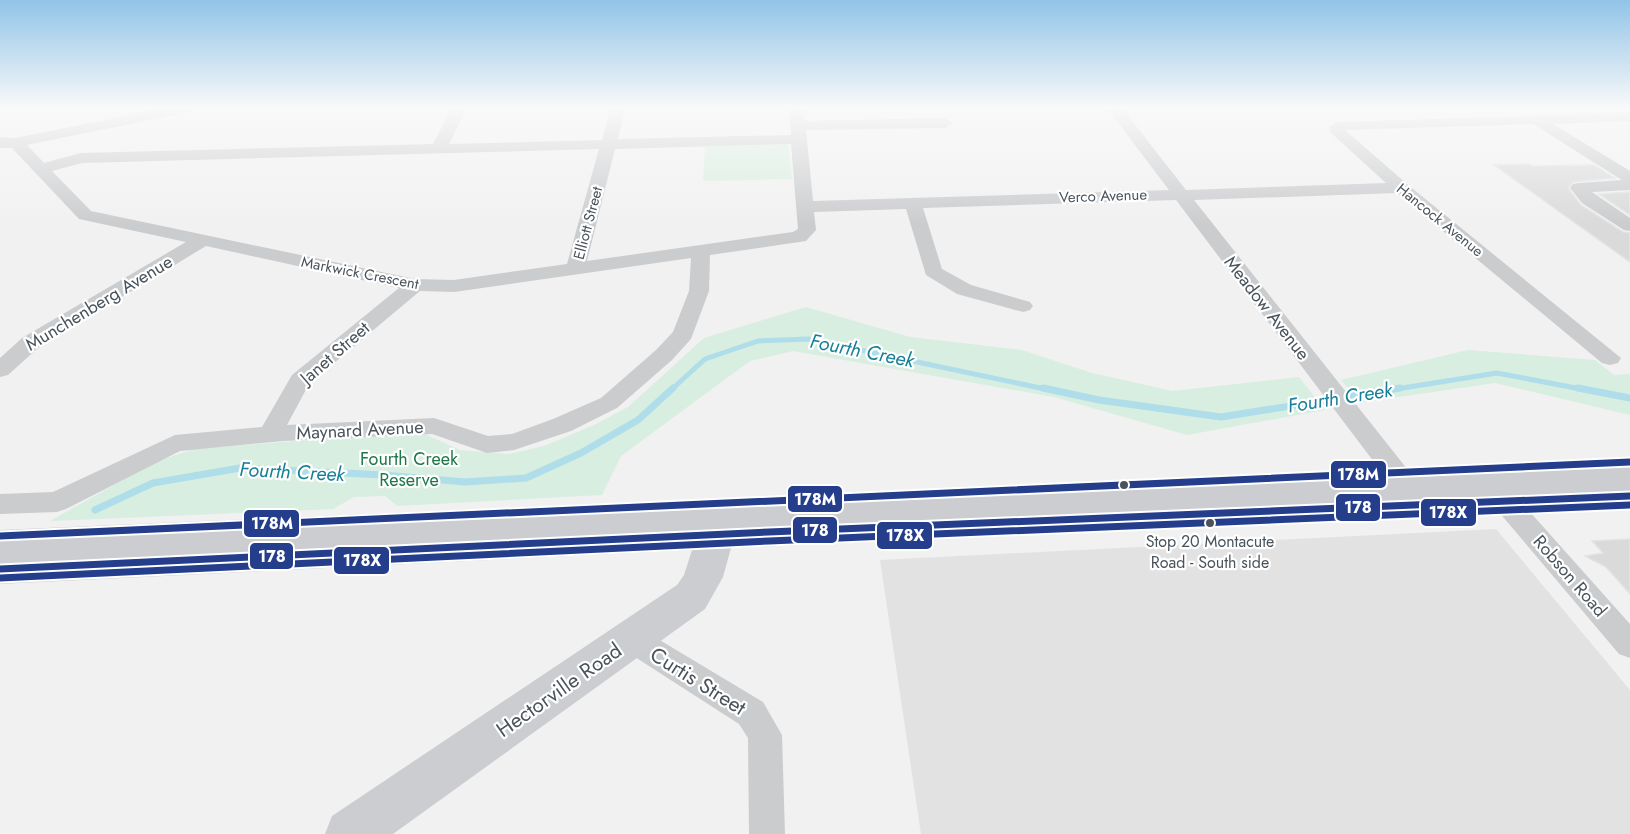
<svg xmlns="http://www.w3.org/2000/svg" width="1630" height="834" font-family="Jost,sans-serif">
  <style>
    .education { fill: #e3e2e2 }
    .green { fill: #d7eee0 }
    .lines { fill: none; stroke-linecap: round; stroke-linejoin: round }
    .stream-far1 { stroke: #afdde9; stroke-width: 5 }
    .stream { stroke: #afdde9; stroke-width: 7 }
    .building { fill: #dadadb; stroke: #e2e3e3; stroke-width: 1.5 }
    .street { fill: #cbccce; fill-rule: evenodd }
    .secondary { fill: #cbcdd0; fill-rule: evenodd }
    .bus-1-casing { stroke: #fff; stroke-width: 11 }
    .bus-2-casing { stroke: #fff; stroke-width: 11 }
    .bus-3-casing { stroke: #fff; stroke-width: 11 }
    .bus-1 { stroke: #243e8c; stroke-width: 7 }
    .bus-2 { stroke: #243e8c; stroke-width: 7 }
    .bus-3 { stroke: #243e8c; stroke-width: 7 }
    .bus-dot { fill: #49535c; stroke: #fff; stroke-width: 2 }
    .labels { text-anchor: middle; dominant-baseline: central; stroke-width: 4.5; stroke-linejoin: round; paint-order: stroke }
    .far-street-label { font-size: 15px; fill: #49535c; stroke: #fff }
    .bus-label { font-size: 16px; fill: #49535c; stroke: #fff }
    .street-label { font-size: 18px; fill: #49535c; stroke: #fff }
    .park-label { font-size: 18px; fill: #1f784a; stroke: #fff }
    .water-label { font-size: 20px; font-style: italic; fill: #187f98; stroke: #fff }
    .near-street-label { font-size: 21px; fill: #49535c; stroke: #fff }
    .line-badge { stroke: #fff; stroke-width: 2 }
    .badge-label { font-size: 16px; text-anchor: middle; font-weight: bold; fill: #fff }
  </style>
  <rect width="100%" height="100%" fill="#f1f1f1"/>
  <path class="education" d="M1496,529L1630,690V834H921L880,560Z"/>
  <g class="green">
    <path d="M788,144L792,179L703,181L705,147Z"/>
    <path d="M806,307L910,337L1022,350L1092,373L1172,391L1299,377L1325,410L1187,435L1054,397L793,351L750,361L621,456L602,495L397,506L385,496L354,497L333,509L50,521L155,462L194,449L384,434L427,435L460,450L509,454L544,446L594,425L628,407L704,338Z"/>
    <path d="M1468,350L1595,360L1614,375L1630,374V415L1495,383L1364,402L1357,399L1341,380Z"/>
  </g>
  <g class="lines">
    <g class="stream-far1">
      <path d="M671,390L705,359L758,341L808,339L1050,390"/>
      <path d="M1390,390L1497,373L1586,390"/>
    </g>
    <g class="stream">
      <path d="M1043,388L1099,400L1221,417L1334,399"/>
      <path d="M1578,388L1630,398"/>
      <path d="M1344,397L1400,388"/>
      <path d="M95,510L153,483L240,468L384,475L465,482L526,478L581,453L638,420L673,388"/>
    </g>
  </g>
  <g class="building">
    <path d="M1529,164L1532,166L1594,165L1615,178L1573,182L1568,188L1581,205L1623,232L1630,233V262L1494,165Z"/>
    <path d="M1630,192V215L1599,194Z"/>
    <path d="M1630,539V594L1606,567L1585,556L1603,553L1592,541Z"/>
  </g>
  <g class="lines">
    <g class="street">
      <path d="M165,108H196L189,112L27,145L44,163L81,153L433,144L452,108H467L449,144L602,140L611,108H625L618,139L791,135L789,108H803L805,121L945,118L953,123L945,128L806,130L813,201L1169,190L1107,108H1122L1186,190L1386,183L1331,133L1329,127L1337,122L1630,113V121L1553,124L1630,171V190L1592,192L1630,218V231L1624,230L1582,203L1570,188L1573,184L1579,183L1622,180L1533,124L1345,130L1407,184L1621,358L1618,363L1610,365L1602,363L1397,193L1194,200L1423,489L1427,496L1423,503L1414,506L1405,503L1176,200L923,208L942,269L971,285L1030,302L1033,306L1030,310L1023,312L957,294L926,275L906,209L814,212L816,230L806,241L710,255L709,291L691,339L672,360L617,408L571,431L514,450L487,453L432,434L283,441L180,451L66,509L57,512L0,514V494L53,492L175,435L262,427L292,375L399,288L206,246L38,348L8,375L0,377V358L22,338L186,242L79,219L12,148H0V137L15,138ZM791,144L798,229L793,232L587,261L615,149ZM599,149L567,264L454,280L415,279L91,211L52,171L82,163ZM691,258L689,291L673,332L656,350L601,398L553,419L512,434L488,436L434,418L287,425L309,384L420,291L454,292Z"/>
      <path d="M1496,482L1505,484L1630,624V658L1619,654L1487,498L1483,491L1487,484Z"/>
      <path d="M632,626L643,630L763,702L782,735L785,834H749L748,738L739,724L621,648L617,639L621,630Z"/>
    </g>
    <path class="secondary" d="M1630,459V509L731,548L723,577L705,609L393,834H325L332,816L677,585L684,575L692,550L0,584V530Z"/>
    <defs>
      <path id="bus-1" d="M0,569L769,532L1630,496"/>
      <path id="bus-2" d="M0,578L769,541L1630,505"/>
      <path id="bus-3" d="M0,536L1630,462"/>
    </defs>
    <use href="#bus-1" class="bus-1-casing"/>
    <use href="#bus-2" class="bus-2-casing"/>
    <use href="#bus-3" class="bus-3-casing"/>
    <use href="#bus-1" class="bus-1"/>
    <use href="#bus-2" class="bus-2"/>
    <use href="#bus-3" class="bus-3"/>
  </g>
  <linearGradient id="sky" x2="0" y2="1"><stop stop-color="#91c4e8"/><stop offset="0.48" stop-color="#f9f9f9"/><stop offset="1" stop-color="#f9f9f9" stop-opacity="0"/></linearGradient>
  <rect width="1630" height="225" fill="url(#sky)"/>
  <g class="bus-dot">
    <circle cx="1124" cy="485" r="5"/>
    <circle cx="1210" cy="523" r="5"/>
  </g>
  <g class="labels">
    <g class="far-street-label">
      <text transform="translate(1103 196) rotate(-2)">Verco Avenue</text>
      <text transform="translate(1440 220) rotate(39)">Hancock Avenue</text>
      <text transform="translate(588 223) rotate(-75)">Elliott Street</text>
      <text transform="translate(360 273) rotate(11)">Markwick Crescent</text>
    </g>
    <g class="bus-label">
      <text x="1210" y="541">Stop 20 Montacute<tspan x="1210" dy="21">Road - South side</tspan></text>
    </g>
    <g class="street-label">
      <text transform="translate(99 303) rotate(-31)">Munchenberg Avenue</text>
      <text transform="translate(1267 308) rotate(52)">Meadow Avenue</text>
      <text transform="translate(335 353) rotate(-41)">Janet Street</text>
      <text transform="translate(360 430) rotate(-3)">Maynard Avenue</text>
      <text transform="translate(1570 576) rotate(49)">Robson Road</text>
    </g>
    <g class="park-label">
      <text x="409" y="459">Fourth Creek<tspan x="409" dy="21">Reserve</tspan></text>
    </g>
    <g class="water-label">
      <text transform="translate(862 351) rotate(11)">Fourth Creek</text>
      <text transform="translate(1340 398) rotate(-9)">Fourth Creek</text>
      <text transform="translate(292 472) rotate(3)">Fourth Creek</text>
    </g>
    <g class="near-street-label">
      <text transform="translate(698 681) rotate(32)">Curtis Street</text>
      <text transform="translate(559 690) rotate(-35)">Hectorville Road</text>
    </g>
  </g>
  <g class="line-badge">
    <rect x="1330" y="460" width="57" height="29" rx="6" fill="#243e8c"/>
    <rect x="787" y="485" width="56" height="28" rx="6" fill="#243e8c"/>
    <rect x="1335" y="493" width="46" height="29" rx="6" fill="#243e8c"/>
    <rect x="1420" y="498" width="57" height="29" rx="6" fill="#243e8c"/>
    <rect x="243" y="509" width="57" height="29" rx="6" fill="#243e8c"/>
    <rect x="792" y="516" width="46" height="28" rx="6" fill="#243e8c"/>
    <rect x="876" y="521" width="57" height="29" rx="6" fill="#243e8c"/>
    <rect x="249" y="542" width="45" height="28" rx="6" fill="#243e8c"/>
    <rect x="333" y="546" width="57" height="29" rx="6" fill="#243e8c"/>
  </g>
  <g class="badge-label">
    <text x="1358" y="480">178M</text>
    <text x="815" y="505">178M</text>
    <text x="1358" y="513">178</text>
    <text x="1448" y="518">178X</text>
    <text x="272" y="529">178M</text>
    <text x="815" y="536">178</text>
    <text x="905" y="541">178X</text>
    <text x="272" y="562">178</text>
    <text x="362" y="566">178X</text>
  </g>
</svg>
